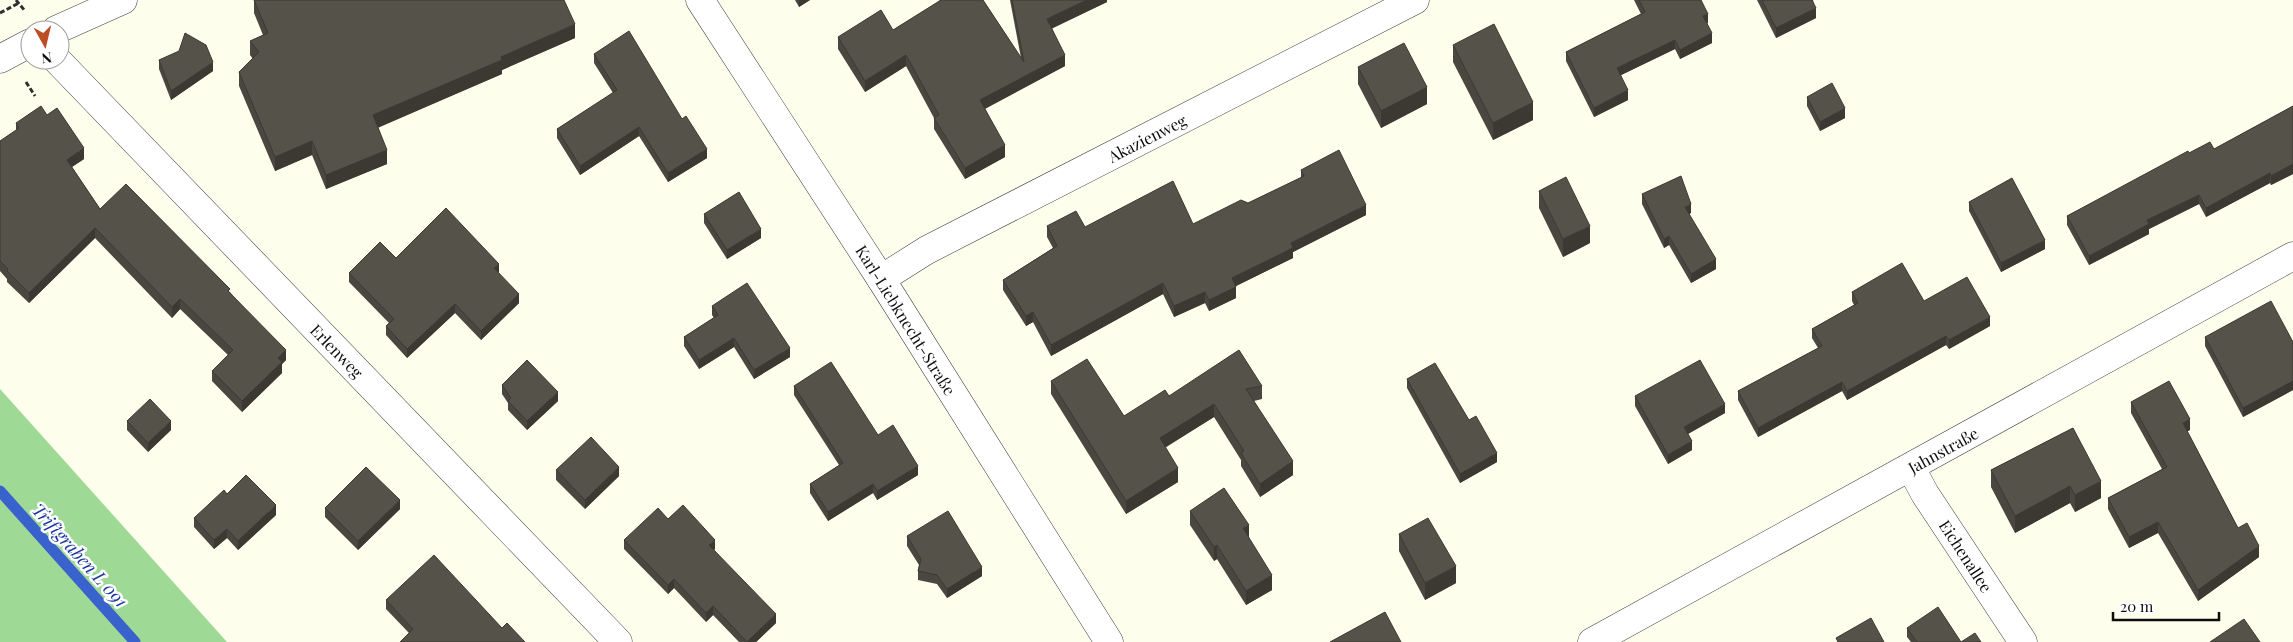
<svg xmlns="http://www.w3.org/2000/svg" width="2293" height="642" font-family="'Playfair Display',serif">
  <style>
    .forest { fill: #9fd996 }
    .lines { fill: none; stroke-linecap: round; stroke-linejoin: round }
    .stream { stroke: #3962cc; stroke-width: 11 }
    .minor-casing { stroke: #404040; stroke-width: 29 }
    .tertiary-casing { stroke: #404040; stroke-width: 29 }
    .path { stroke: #2f2f2f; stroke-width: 3; stroke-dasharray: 5 2.5; stroke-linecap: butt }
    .minor { stroke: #fff; stroke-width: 28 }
    .tertiary { stroke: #fff; stroke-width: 28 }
    .wall { fill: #49473f }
    .shaded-wall { fill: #3c3933 }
    .building { fill: #555249; stroke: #3c3933 }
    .labels { text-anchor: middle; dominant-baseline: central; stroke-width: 5; stroke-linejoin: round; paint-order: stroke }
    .street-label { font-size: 16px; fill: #0d0d0d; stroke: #fff }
    .water-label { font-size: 18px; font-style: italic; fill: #17389d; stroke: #fff }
  </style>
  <rect width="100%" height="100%" fill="#fdffec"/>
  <path class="forest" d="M0,389L227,642H0Z"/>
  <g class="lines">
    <path class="stream" d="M0,491L135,642"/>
    <defs>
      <g id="minor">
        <path d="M56,30L123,0"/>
        <path d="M0,59L30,43"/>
        <path d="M57,60L618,642"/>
        <path d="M881,279L927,250L1415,0"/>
        <path d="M1911,468L1925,494L2023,642"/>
        <path d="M1592,642L2293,256"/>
      </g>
      <path id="tertiary" d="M700,0L881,279L1109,642"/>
    </defs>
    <use href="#minor" class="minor-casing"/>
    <use href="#tertiary" class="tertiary-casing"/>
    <g class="path">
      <path d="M16,0L25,11"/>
      <path d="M0,13L19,3"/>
      <path d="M26,82L35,96"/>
    </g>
    <use href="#minor" class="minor"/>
    <use href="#tertiary" class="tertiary"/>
  </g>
  <g class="wall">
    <path d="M254,0L575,38L502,70V74L378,127L387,164L326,189L312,155L275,171L239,86V72L253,59L250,55V41L263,35L254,13Z"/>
    <path d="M795,0H810L799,7Z"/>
    <path d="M939,0H983L1021,58L1010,0H1107V2L1052,28L1065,66L985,109L1005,157L965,179L934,129V118L906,66L865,92L838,49V37L893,30L940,1Z"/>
    <path d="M1634,0H1701L1708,23H1707L1712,43L1680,59L1675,49L1621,75L1628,100L1594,117L1566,61V52L1641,14Z"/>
    <path d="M1757,0H1813L1816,18L1776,38Z"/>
    <path d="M1453,45L1533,120L1493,140L1453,62Z"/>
    <path d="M594,54L682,119L707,158L668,182L639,136L580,175L557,138V129L613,93L594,63Z"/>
    <path d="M159,60L213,71L171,100L159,69Z"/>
    <path d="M1358,67L1427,104L1381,128L1358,84Z"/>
    <path d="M1807,97L1845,118L1820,131L1807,106Z"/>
    <path d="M2293,106V174L2271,185L2270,183L2206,217L2199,204L2149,229V234L2089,265L2067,225V216L2189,153L2214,149Z"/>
    <path d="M47,115L84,159L72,167L100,209L230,292L286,360L282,364V373L242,412L212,381V371L228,355L180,309L172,318L95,238L29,303L7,282V279L0,271V141L16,131V123Z"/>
    <path d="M1301,170L1366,215L1293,252V258L1236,286V298L1209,311L1205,303L1174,317L1163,294L1051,356L1033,322L1026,326L1003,290V280L1053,248L1047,237V226L1085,227L1193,224L1248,203L1301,178Z"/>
    <path d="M1539,191L1590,243L1563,257L1539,208Z"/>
    <path d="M1642,194L1691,213L1689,214L1716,269L1691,283L1669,245L1664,248L1642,204Z"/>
    <path d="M1969,202L2045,249L2001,272L1969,211Z"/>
    <path d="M704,214L761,238L727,259L704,223Z"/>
    <path d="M396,258L499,273L519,303L481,340L455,313L407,358L386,335V326L389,323L349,282V273Z"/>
    <path d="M1852,292L1924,301L1990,326L1949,349L1946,345L1847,400L1842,391L1758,437L1738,400V391L1818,348L1812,338V329L1854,305L1852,301Z"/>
    <path d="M712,306L790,357L754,379L734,347L699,369L684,346V337L714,318L712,315Z"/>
    <path d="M2205,337L2293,342V390L2243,417L2205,346Z"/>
    <path d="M1407,379L1469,420L1497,462L1460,483L1407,388Z"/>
    <path d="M1051,381L1124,416L1169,396L1262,386V399L1254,401L1293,475L1260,497L1241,466V460L1214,417L1165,447L1178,482L1126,514L1051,394Z"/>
    <path d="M502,385L558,401L527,430L508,410V403L502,394Z"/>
    <path d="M794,386L878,435L918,475L877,500L873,493L828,521L810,493V484L839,465L794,395Z"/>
    <path d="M1635,396L1725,413L1688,434L1692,450L1668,464L1635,406Z"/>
    <path d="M2131,402L2190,430L2187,431L2238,528L2259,557L2198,601L2158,533L2129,548L2108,509V498L2162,469L2131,413Z"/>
    <path d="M127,421L171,430L148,452L127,430Z"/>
    <path d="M2073,428L2101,498L2075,512L2070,503L2015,533L1991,487V470Z"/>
    <path d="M556,470L619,476L585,509L556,480Z"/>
    <path d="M227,494L276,515L238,550L227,538L214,549L194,527V518Z"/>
    <path d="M325,508L400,509L358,550L325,517Z"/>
    <path d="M1190,511L1249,538L1272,590L1246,605L1217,559L1214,561L1190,525Z"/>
    <path d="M668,519L715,549L714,550L776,623L756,642H739L713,615L706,622L674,588L668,594L624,549V540Z"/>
    <path d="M1399,534L1456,583L1425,600L1399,551Z"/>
    <path d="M907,536L982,576L947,598L937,584L918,580V571L919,565L907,546Z"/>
    <path d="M386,600L502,628L525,642L409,633L386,609Z"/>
    <path d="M1907,628L1961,642H1911L1907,637Z"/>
  </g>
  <g class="shaded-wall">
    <path d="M799,0H810L799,7Z"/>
    <path d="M1087,0H1107V2L1047,31V19Z"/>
    <path d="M1816,8V18L1776,38V28Z"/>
    <path d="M1708,14V23L1703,25V16Z"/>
    <path d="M575,24V38L502,70V74L373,130V115L501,57Z"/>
    <path d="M1712,33V43L1680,59V50Z"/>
    <path d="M1675,40V49L1617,77V68Z"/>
    <path d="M906,55V66L865,92V81Z"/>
    <path d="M1065,55V66L980,111V100Z"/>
    <path d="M213,62V71L171,100V91Z"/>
    <path d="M1427,87V104L1381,128V111Z"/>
    <path d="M1628,90V100L1594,117V108Z"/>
    <path d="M1533,102V120L1493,140V123Z"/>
    <path d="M1845,108V118L1820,131V122Z"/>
    <path d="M639,127V136L580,175V166Z"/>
    <path d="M312,141V155L275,171V157Z"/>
    <path d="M1005,145V157L965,179V168Z"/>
    <path d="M84,148V159L67,170V160Z"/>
    <path d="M707,149V158L668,182V173Z"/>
    <path d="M387,150V164L326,189V175Z"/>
    <path d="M2293,164V174L2271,185V176Z"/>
    <path d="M2270,173V183L2206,217V208Z"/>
    <path d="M2199,195V204L2149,229V234L2089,265V256L2147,220Z"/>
    <path d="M1691,204V213L1685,216V207Z"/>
    <path d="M1366,205V215L1293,252V258L1232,288V278L1291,243Z"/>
    <path d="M1590,226V243L1563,257V239Z"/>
    <path d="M95,228V238L29,303V293Z"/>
    <path d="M761,229V238L727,259V250Z"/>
    <path d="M1669,236V245L1664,248V239Z"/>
    <path d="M2045,240V249L2001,272V263Z"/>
    <path d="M1716,259V269L1691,283V274Z"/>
    <path d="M499,264V273L494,268Z"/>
    <path d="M1163,283V294L1051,356V345Z"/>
    <path d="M1236,287V298L1209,311V300Z"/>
    <path d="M1205,292V303L1174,317V306Z"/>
    <path d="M519,294V303L481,340V331Z"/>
    <path d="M180,299V309L172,318V307Z"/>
    <path d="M455,304V313L407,358V349Z"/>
    <path d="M1033,312V322L1026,326V316Z"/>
    <path d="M1990,317V326L1949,349V340Z"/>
    <path d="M1946,336V345L1847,400V391Z"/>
    <path d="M734,338V347L699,369V360Z"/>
    <path d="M790,348V357L754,379V370Z"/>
    <path d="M286,350V360L282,364V373L242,412V401L278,358Z"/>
    <path d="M2293,381V390L2243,417V408Z"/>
    <path d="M1842,382V391L1758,437V428Z"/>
    <path d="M558,392V401L527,430V421Z"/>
    <path d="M1214,404V417L1160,451V438Z"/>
    <path d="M1725,404V413L1684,436V427Z"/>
    <path d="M2190,419V430L2183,434V423Z"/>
    <path d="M171,421V430L148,452V443Z"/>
    <path d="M1692,441V450L1668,464V455Z"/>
    <path d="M1497,453V462L1460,483V474Z"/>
    <path d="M1293,461V475L1260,497V484Z"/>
    <path d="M918,466V475L877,500V491Z"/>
    <path d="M619,467V476L585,509V500Z"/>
    <path d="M1178,468V482L1126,514V501Z"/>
    <path d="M2101,481V498L2075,512V495Z"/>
    <path d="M873,484V493L828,521V512Z"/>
    <path d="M2070,486V503L2015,533V516Z"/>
    <path d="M400,500V509L358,550V541Z"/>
    <path d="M276,505V515L238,550V541Z"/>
    <path d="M2158,522V533L2129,548V537Z"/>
    <path d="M1249,525V539L1243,528Z"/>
    <path d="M227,529V538L214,549V540Z"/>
    <path d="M715,540V549L709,554V545Z"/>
    <path d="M1217,545V559L1214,561V547Z"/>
    <path d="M2259,546V557L2198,601V590Z"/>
    <path d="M1456,566V583L1425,600V583Z"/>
    <path d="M982,567V576L947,598V589Z"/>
    <path d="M1272,575V590L1246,605V591Z"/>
    <path d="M674,579V588L668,594V585Z"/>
    <path d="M713,606V615L706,622V613Z"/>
    <path d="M776,614V623L756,642H747Z"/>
  </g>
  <g class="building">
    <path d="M254,0H564L575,24L501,57L502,60L373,115L387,150L326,175L312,141L275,157L239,72L259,52L250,41L268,33Z"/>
    <path d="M941,0H983L1024,62L1012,0H1087L1047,19L1065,55L980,100L1005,145L965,168L934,118L939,115L906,55L865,81L838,37L881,10L893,30Z"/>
    <path d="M1639,0H1701L1708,14L1703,16L1712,33L1680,50L1675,40L1617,68L1628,90L1594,108L1566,52L1645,12Z"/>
    <path d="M1762,0H1812L1816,8L1776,28Z"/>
    <path d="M1494,24L1533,102L1493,123L1453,45Z"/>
    <path d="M629,31L682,119L686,116L707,149L668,173L639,127L580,166L557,129L617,90L594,54Z"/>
    <path d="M185,33L206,45L213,62L171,91L159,60L179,51Z"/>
    <path d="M1404,43L1427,87L1381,111L1358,67Z"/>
    <path d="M1832,83L1845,108L1820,122L1807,97Z"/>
    <path d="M41,106L47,115L57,108L84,148L67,160L100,209L126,184L230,289L228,291L286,350L278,358L282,362L242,401L212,371L233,350L180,299L172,307L95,228L29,293L7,271L8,269L0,261V141L19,128L16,123Z"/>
    <path d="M2293,106V164L2271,176L2270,173L2206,208L2199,195L2147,220L2149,224L2089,256L2067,216L2188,151L2189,153L2210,142L2214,149Z"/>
    <path d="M1339,150L1366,205L1291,243L1293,248L1232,278L1236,287L1209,300L1205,292L1174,306L1163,283L1051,345L1033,312L1026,316L1003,280L1057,246L1047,226L1076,211L1085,227L1173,181L1193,224L1241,200L1248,203L1304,176L1301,170Z"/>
    <path d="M1681,176L1691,204L1685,207L1716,259L1691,274L1669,236L1664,239L1642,194Z"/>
    <path d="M1566,177L1590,226L1563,239L1539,191Z"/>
    <path d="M2012,178L2045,240L2001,263L1969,202Z"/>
    <path d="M739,192L761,229L727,250L704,214Z"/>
    <path d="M446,208L499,264L494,268L519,294L481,331L455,304L407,349L386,326L394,319L349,273L380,242L396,258Z"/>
    <path d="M1902,263L1924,301L1967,277L1990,317L1949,340L1946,336L1847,391L1842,382L1758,428L1738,391L1822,346L1812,329L1858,303L1852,292Z"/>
    <path d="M747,283L790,348L754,370L734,338L699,360L684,337L718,315L712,306Z"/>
    <path d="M2271,301L2293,342V381L2243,408L2205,337Z"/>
    <path d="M1239,350L1262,386L1246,389L1293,461L1260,484L1241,453L1244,451L1214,404L1160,438L1178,468L1126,501L1051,381L1087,359L1124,416L1165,390L1169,396Z"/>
    <path d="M527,360L558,392L527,421L508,401L511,398L502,385Z"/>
    <path d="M1700,360L1725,404L1684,427L1692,441L1668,455L1635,396Z"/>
    <path d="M831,362L878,435L893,425L918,466L877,491L873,484L828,512L810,484L843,463L794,386Z"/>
    <path d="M1435,363L1469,420L1476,416L1497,453L1460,474L1407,379Z"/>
    <path d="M2169,381L2190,419L2183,423L2238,528L2247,523L2259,546L2198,590L2158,522L2129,537L2108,498L2167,467L2131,402Z"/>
    <path d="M150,399L171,421L148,443L127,421Z"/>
    <path d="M2073,428L2101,481L2075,495L2070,486L2015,516L1991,470Z"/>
    <path d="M591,437L619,467L585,500L556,470Z"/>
    <path d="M366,467L400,500L358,541L325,508Z"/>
    <path d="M246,475L276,505L238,541L227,529L214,540L194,518L224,490L227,494Z"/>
    <path d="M1224,488L1249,525L1243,528L1272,575L1246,591L1217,545L1214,547L1190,511Z"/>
    <path d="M683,505L715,540L709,545L776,614L747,642L713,606L706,613L674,579L668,585L624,540L658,508L668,519Z"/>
    <path d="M948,511L982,567L947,589L937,575L918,571L921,559L907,536Z"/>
    <path d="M1428,518L1456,566L1425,583L1399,534Z"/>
    <path d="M434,555L502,628L507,623L525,642H400L413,629L386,600Z"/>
    <path d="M1938,607L1961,642H1917L1907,628Z"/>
    <path d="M1385,612L1401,642H1330Z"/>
    <path d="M1871,618L1884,642H1838L1836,638Z"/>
    <path d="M2244,619L2260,642H2210Z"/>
    <path d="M1975,633L1981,642H1961Z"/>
  </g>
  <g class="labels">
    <g class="street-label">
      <text transform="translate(1147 138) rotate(-27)">Akazienweg</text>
      <text transform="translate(906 320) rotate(58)">Karl-Liebknecht-Straße</text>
      <text transform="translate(337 351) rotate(46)">Erlenweg</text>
      <text transform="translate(1943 450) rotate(-29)">Jahnstraße</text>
      <text transform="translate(1966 556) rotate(57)">Eichenallee</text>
    </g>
    <g class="water-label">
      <text transform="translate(80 555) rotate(48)">Triftgraben L 091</text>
    </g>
  </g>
  <g transform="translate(45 45) rotate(172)"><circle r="24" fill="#ffffff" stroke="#9e9e9e"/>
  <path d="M0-4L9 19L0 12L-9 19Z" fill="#bc4e25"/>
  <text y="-8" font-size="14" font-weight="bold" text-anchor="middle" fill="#0d0d0d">N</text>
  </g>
  <path d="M2113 612v8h106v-8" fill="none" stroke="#0d0d0d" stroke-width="2.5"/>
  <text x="2120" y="612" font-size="15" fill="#0d0d0d" stroke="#ffffff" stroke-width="4" paint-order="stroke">20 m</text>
</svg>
